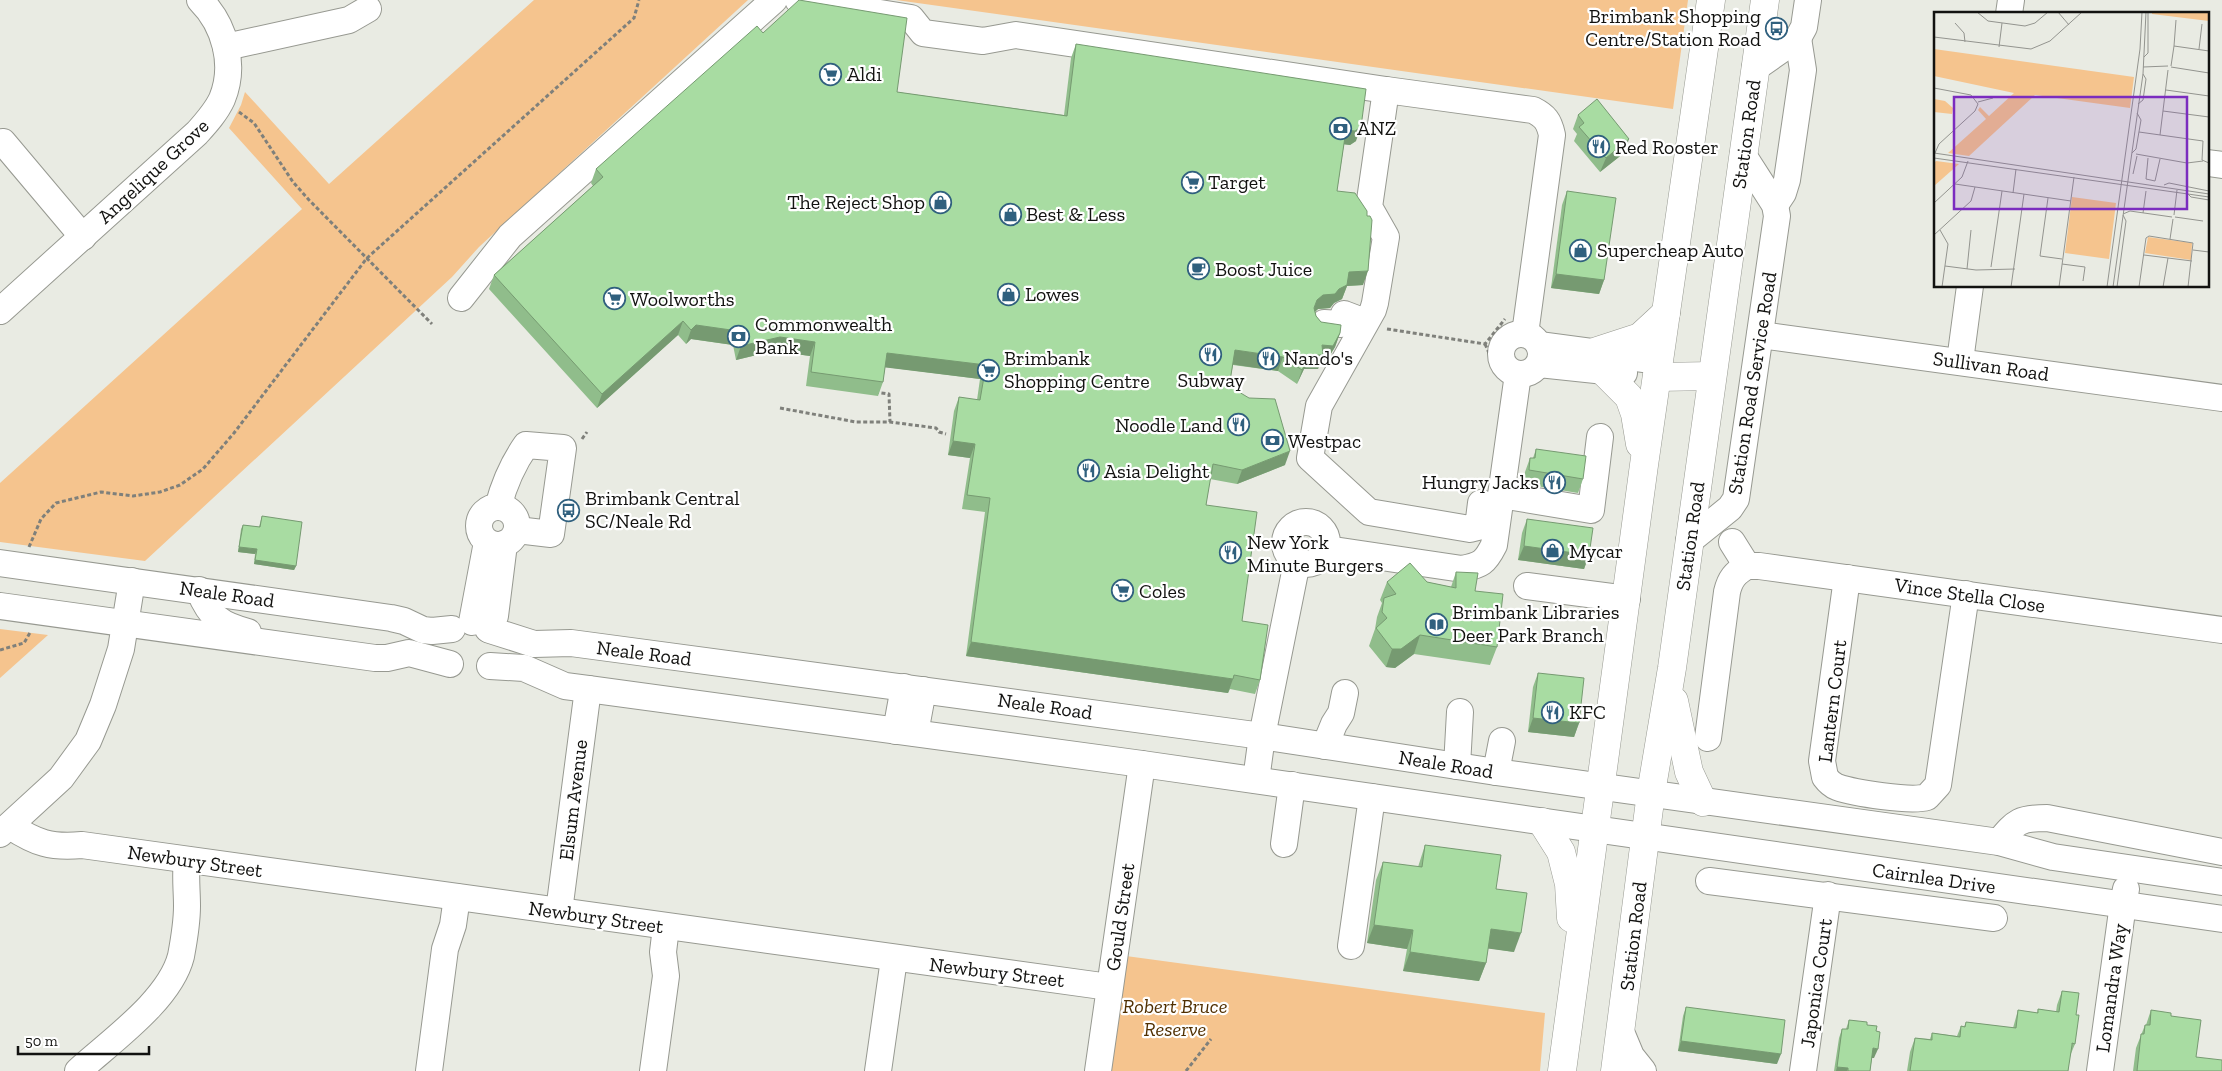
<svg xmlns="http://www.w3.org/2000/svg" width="2222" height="1071" font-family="'Zilla Slab',serif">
<rect width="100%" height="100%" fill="#e9ebe3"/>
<g fill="#f5c48e">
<path d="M534 0H748L479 247 452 277 145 561 0 542V483L302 209 229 128 241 105 245 92 329 184Z"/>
<path d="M896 0H1688L1673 109Z"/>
<path d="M0 629 48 635 0 678Z"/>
<path d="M1126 956 1545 1013 1540 1071H1110Z"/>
</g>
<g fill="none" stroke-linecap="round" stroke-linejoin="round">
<defs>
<g id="minor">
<path d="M798 0 911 18 923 33 983 41 1016 35 1386 90"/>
<path d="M2009 14 2011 0"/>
<path d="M226 47 349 20 368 9"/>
<path d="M1755 68 1798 38 1804 27 1808 0"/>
<path d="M3 142 83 237"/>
<path d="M2208 163 2222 165"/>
<path d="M1775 205 1783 193 1787 180 1803 70 1798 38"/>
<path d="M461 298 510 236 774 0"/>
<path d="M0 311 197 133C206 123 216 112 222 99 236 65 225 25 200 0"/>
<path d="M1324 323 1341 324 1344 314 1365 322"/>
<circle cx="1521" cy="354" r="20"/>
<path d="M1760 335 2222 398"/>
<path d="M1539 345 1659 361"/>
<path d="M1960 361 1970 286"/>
<path d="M1539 364 1624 373"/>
<path d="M1501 495 1591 510 1600 437"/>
<path d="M1481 503 1478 527 1470 529 1369 512 1310 458 1319 406 1373 310 1375 303 1386 237 1369 207 1386 90 1533 110C1545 116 1549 121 1552 135L1525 334"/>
<circle cx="498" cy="526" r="19"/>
<path d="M498 507C504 484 512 465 526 445L563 448 551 534 517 530"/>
<circle cx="1306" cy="543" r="21"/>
<path d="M1689 541 1730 508 1736 499 1777 216 1775 205 1743 155"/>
<path d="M1732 542 1747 566H1759L2222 630"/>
<path d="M1327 549 1462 569C1481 565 1485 563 1494 545L1518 374"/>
<path d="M0 563 391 618 404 621 423 630 432 631 452 629"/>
<path d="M1847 578 1822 761 1825 777C1828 781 1832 785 1837 787 1854 793 1911 802 1927 797L1938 785 1966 594"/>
<path d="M1527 586 1627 599"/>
<path d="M199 590C210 617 220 625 248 632"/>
<path d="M0 606 375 658H387L409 653 450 664"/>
<path d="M472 622 487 542"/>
<path d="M488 629 495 616 504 544"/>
<path d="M490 630 534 644 571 643 1262 736 1496 772 1999 842 2053 857 2222 882"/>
<path d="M490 666 524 668 565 686 588 689 1142 764 2222 919"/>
<path d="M896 731 904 687"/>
<path d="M915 733 923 690"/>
<path d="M1708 738 1727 592C1730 579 1735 573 1747 566"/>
<path d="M1325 746 1334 724 1341 713 1345 693"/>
<path d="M1457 766 1460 712"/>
<path d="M1496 772 1502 741"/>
<path d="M1256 780 1262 736 1297 562"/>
<path d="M10 826C36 843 51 848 82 845L1109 987"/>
<path d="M0 834 61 778 88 741 103 705 121 649 132 581"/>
<path d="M1999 842C2016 821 2020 818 2047 818L2222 852"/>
<path d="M1284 844 1292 785"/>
<path d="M1709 881 1994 918"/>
<path d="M559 911 588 689"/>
<path d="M1351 946 1372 797"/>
<path d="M1621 1032 1631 1056 1643 1071"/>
<path d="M78 1071C111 1041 170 1000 181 956 184 940 187 922 187 906 187 890 185 876 187 860"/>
<path d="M429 1071 445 949 453 925 457 897"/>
<path d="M653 1071 666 976 663 952 666 927"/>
<path d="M878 1071 894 959"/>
<path d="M1098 1071 1142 764"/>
<path d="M1803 1071 1828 895"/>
<path d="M2100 1071 2123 904 2126 889"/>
</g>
<g id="major">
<path d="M1597 351 1640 337 1666 313"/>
<path d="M1603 371 1629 397 1635 414 1640 444"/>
<path d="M1657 377 1712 376"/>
<path d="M1674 701 1689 772 1703 802"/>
<path d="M1542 822 1561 852 1569 884 1571 918"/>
<path d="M1562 1071 1644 465 1711 0"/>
<path d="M1615 1071 1651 793 1672 668 1765 0"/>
</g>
</defs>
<use href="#minor" stroke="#979991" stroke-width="28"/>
<use href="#major" stroke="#979991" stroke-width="29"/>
<g stroke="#7f807b" stroke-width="3" stroke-dasharray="4 2.5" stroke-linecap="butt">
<path d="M239 112 254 123 293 182 309 200 432 324"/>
<path d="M1387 329 1485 344 1505 319"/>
<path d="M1485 344 1497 371"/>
<path d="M875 392 889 394 890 422"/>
<path d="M780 408 856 422H890L936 428 939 432 946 434"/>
<path d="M582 439 587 432"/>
<path d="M29 547 41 519 56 503 101 492 133 496 160 492 180 485 203 469 234 433 367 258 634 18 639 0"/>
<path d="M0 650 24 643 31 631"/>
<path d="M1186 1071 1211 1039"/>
</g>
<use href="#minor" stroke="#fff" stroke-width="26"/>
<use href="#major" stroke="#fff" stroke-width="28"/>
</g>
<g fill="#90bd8b">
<path d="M763 33 897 92 1064 115 1071 58 1076 44 1356 141 1350 145 1344 144 1337 191 1363 285 1347 286 1342 299 1334 303 1330 308 1318 309 1315 312 1316 316 1321 322 1340 333 1335 347 1327 360H1321L1318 369H1304L1297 384 1278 371 1233 365 1230 381 1285 465 1237 484 1210 479 1206 505 1260 680 1255 694 1230 689 1228 693 966 656 985 512 962 509 970 458 948 455 954 411 959 397 977 400 980 379 885 367 883 382 878 396 806 386 810 356 774 351 736 360 733 345 691 339 686 344 678 335 597 408 489 289 494 275 593 186 591 183 596 169Z"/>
<path d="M1578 115 1624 153 1600 172 1574 141 1577 134 1573 129Z"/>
<path d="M1567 191 1604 280 1599 294 1551 288 1562 205Z"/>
<path d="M1536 449 1583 479 1578 493 1524 484 1525 472 1530 458H1533Z"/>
<path d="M262 516 296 566 294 570 254 564 255 554 238 552 241 529 243 525 259 527Z"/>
<path d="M1527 519 1589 555 1584 569 1518 560 1522 533Z"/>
<path d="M1456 572 1475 591 1497 647 1490 665 1414 654 1395 668 1386 667 1369 646 1375 629 1377 617 1382 603 1380 600 1387 582H1427L1451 587Z"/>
<path d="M1538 673 1579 723 1574 737 1528 732 1533 687Z"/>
<path d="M1425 845 1496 889 1514 952 1488 948 1486 963 1479 981 1403 971 1407 949 1367 943 1376 880 1383 862 1418 867Z"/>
<path d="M2062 991 2076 1015 2075 1044 2070 1056 2068 1071H1907L1910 1052 1915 1038 1930 1039 1932 1033 1957 1036 1961 1026 1964 1027 1966 1022 2013 1028 2018 1010 2037 1013 2038 1009 2056 1012 2057 1005Z"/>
<path d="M1686 1007 1777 1064 1678 1051 1683 1016Z"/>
<path d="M2151 1010 2171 1016 2196 1057 2222 1071H2133L2136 1048 2145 1025H2146Z"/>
<path d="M1849 1020 1867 1025 1874 1058H1872L1870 1071H1834L1839 1038 1842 1029H1846Z"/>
</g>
<g fill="#769a71">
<path d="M1361 127 1356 141 1350 145 1341 144 1346 130Z"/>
<path d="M1629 139 1624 153 1600 172 1606 158Z"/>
<path d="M1368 271 1363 285 1347 286 1342 299 1334 303 1330 308 1318 309 1312 314 1317 300 1349 272Z"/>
<path d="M1556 274 1604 280 1599 294 1551 288Z"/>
<path d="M683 321 678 335 597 408 602 394Z"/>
<path d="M696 325 738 331 733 345 691 339 686 344 691 330Z"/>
<path d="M1340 333 1335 347 1327 360H1321L1318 369H1304L1297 384 1302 370 1310 355Z"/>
<path d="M780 337 815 342 810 356 774 351 736 360 741 346Z"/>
<path d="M1235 350 1283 357 1278 371 1230 364Z"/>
<path d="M887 353 986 365 980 379 882 367Z"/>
<path d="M953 441 975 444 970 458 948 455Z"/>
<path d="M1290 451 1285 465 1237 484 1242 470Z"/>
<path d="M1524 546 1589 555 1584 569 1518 560Z"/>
<path d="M239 547 257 549 255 554 238 552Z"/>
<path d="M255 560 296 566 294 570 254 564Z"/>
<path d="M1420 635 1414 654 1395 668 1386 667 1392 649Z"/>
<path d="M971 642 1233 679 1228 693 966 656Z"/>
<path d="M1533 718 1579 723 1574 737 1528 732Z"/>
<path d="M1374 925 1413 930 1407 949 1367 943Z"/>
<path d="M1491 929 1521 933 1514 952 1484 948Z"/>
<path d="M1410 952 1486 963 1479 981 1403 971Z"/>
<path d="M1681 1041 1781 1054 1777 1064 1678 1051Z"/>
<path d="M1873 1048 1878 1049 1874 1058H1870Z"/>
<path d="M1837 1067 1848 1068 1847 1071H1836Z"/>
</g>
<g fill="#a8dca2" stroke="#769a71">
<path d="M799 0 907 18 897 92 1067 116 1076 44 1366 89 1361 127 1355 131 1346 130 1337 191 1355 193 1367 211V216H1370L1372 220 1368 271 1349 272 1347 285 1339 289 1335 294 1323 295 1317 300 1314 308 1316 316 1321 322 1341 325 1340 333 1333 346 1322 345 1323 355H1310L1302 370 1283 357 1235 350 1230 381 1239 392 1249 398 1275 399 1290 451 1242 470 1213 464 1206 505 1257 512 1242 621 1268 625 1260 680 1234 675 1233 679 971 642 990 498 967 495 975 444 953 441 959 397 980 400 986 365 887 353 883 382 811 372 815 342 780 337 741 346 738 331 696 325 691 330 683 321 602 394 494 275 603 177 596 169 757 26 763 33Z"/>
<path d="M1597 99 1629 139 1606 158 1579 127 1584 123 1578 115Z"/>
<path d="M1567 191 1616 198 1604 280 1556 274Z"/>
<path d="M1536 449 1586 456 1583 479 1529 470 1530 458H1535Z"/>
<path d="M262 516 302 522 296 566 255 560 257 549 239 547 243 525 260 527Z"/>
<path d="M1527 519 1593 528 1589 555 1524 546Z"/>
<path d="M1410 563 1427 582 1456 588V572L1478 573 1475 591 1503 594 1497 647 1420 635 1401 649H1392L1376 628 1387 618 1382 612 1384 598 1396 594 1387 582Z"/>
<path d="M1538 673 1584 678 1579 723 1533 718Z"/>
<path d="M1425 845 1501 855 1496 889 1527 893 1521 933 1491 929 1486 963 1410 952 1413 930 1374 925 1383 862 1422 867Z"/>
<path d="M2062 991 2079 993 2076 1015H2079L2075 1044 2072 1043V1045L2068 1071H1910L1915 1038 1932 1040V1033L1960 1037 1961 1026 1965 1027 1966 1022 2016 1028 2018 1010 2038 1013V1009L2059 1012Z"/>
<path d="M1686 1007 1785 1020 1781 1054 1681 1041Z"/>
<path d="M2151 1010 2171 1013V1016L2201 1020 2196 1057 2222 1060V1071H2137L2141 1034H2144L2145 1025H2150Z"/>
<path d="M1849 1020 1867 1022V1025L1877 1026 1876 1031 1880 1032 1878 1049 1873 1048 1870 1071H1848V1068L1837 1067 1842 1029H1848Z"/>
</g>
<defs>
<symbol id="bus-ring" viewBox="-11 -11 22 22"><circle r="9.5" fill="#fff" stroke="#30607e" stroke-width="1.5"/><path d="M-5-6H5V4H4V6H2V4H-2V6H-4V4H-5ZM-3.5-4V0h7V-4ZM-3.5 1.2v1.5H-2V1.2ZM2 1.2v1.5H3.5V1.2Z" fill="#30607e"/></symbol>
<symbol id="supermarket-ring" viewBox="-11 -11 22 22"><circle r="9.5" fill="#fff" stroke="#30607e" stroke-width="1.5"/><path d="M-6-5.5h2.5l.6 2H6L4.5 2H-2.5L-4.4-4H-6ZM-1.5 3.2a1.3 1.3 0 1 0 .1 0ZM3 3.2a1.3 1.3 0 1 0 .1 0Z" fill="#30607e"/></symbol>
<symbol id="bank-ring" viewBox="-11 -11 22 22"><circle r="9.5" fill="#fff" stroke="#30607e" stroke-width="1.5"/><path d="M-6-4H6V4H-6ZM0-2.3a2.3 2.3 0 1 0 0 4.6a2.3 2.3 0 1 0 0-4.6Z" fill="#30607e"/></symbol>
<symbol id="restaurant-ring" viewBox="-11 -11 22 22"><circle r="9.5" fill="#fff" stroke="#30607e" stroke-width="1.5"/><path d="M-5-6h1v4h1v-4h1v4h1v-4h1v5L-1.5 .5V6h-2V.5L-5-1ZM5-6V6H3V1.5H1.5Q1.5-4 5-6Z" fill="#30607e"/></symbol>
<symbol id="shop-ring" viewBox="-11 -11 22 22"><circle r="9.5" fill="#fff" stroke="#30607e" stroke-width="1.5"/><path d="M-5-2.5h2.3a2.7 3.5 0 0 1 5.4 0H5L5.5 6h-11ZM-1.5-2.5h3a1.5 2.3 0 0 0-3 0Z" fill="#30607e"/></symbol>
<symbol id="cafe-ring" viewBox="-11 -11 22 22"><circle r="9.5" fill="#fff" stroke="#30607e" stroke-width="1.5"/><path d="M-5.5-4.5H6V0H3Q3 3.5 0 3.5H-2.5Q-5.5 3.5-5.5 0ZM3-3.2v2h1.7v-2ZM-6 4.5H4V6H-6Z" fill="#30607e"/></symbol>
<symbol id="library-ring" viewBox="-11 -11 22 22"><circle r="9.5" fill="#fff" stroke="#30607e" stroke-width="1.5"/><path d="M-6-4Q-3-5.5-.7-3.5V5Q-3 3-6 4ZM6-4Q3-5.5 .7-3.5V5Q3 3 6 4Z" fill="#30607e"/></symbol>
</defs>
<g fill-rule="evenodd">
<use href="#bus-ring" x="1764" y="16" width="25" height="25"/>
<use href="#supermarket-ring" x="818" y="62" width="25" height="25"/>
<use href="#bank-ring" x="1328" y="116" width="25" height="25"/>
<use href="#restaurant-ring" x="1586" y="134" width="25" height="25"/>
<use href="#supermarket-ring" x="1180" y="170" width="25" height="25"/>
<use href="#shop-ring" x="928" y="190" width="25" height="25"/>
<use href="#shop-ring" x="998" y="202" width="25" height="25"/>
<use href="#shop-ring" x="1568" y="238" width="25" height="25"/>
<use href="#cafe-ring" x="1186" y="256" width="25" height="25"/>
<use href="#shop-ring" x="996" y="282" width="25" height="25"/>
<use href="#supermarket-ring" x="602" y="286" width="25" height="25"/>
<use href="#bank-ring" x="726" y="324" width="25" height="25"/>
<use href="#restaurant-ring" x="1198" y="342" width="25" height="25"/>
<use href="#restaurant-ring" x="1256" y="346" width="25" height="25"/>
<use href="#supermarket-ring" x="976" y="358" width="25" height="25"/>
<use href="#restaurant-ring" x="1226" y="412" width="25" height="25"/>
<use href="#bank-ring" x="1260" y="428" width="25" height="25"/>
<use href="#restaurant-ring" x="1076" y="458" width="25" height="25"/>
<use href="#restaurant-ring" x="1542" y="470" width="25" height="25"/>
<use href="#bus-ring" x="556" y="498" width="25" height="25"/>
<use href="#shop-ring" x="1540" y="538" width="25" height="25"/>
<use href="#restaurant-ring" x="1218" y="540" width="25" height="25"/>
<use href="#supermarket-ring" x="1110" y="578" width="25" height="25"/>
<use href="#library-ring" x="1424" y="612" width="25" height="25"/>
<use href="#restaurant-ring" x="1540" y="700" width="25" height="25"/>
</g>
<g text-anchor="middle" stroke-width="4.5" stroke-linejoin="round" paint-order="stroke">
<g font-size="20" fill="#121210" stroke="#fff" text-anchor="start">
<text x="1761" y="23" text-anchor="end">Brimbank Shopping<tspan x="1761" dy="23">Centre/Station Road</tspan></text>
<text x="847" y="81">Aldi</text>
<text x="1357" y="135">ANZ</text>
<text x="1615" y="154">Red Rooster</text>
<text x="1208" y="189">Target</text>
<text x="925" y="209" text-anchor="end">The Reject Shop</text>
<text x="1026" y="221">Best &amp; Less</text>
<text x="1597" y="257">Supercheap Auto</text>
<text x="1215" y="276">Boost Juice</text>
<text x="1025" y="301">Lowes</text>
<text x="630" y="306">Woolworths</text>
<text x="755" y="331">Commonwealth<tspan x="755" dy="23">Bank</tspan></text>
<text x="1004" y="365">Brimbank<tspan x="1004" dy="23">Shopping Centre</tspan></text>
<text x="1284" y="365">Nando's</text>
<text x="1211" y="387" text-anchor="middle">Subway</text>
<text x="1223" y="432" text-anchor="end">Noodle Land</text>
<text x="1288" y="448">Westpac</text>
<text x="1104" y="478">Asia Delight</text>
<text x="1539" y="489" text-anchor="end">Hungry Jacks</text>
<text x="585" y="505">Brimbank Central<tspan x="585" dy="23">SC/Neale Rd</tspan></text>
<text x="1247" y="549">New York<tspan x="1247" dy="23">Minute Burgers</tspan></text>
<text x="1569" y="558">Mycar</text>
<text x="1139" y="598">Coles</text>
<text x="1452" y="619">Brimbank Libraries<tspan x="1452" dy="23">Deer Park Branch</tspan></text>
<text x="1569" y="719">KFC</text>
</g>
<g font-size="20" fill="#121210" stroke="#fff">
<text transform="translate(1746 134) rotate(-82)" y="7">Station Road</text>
<text transform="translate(153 171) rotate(-43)" y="7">Angelique Grove</text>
<text transform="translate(1991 366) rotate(8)" y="7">Sullivan Road</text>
<text transform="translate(1752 383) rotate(-81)" y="7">Station Road Service Road</text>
<text transform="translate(1690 536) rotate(-82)" y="7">Station Road</text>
<text transform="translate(227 594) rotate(8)" y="7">Neale Road</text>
<text transform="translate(1970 595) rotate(8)" y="7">Vince Stella Close</text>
<text transform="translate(644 653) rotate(7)" y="7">Neale Road</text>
<text transform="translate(1832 701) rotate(-83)" y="7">Lantern Court</text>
<text transform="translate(1045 706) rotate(8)" y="7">Neale Road</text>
<text transform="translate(1446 764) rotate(9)" y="7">Neale Road</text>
<text transform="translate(573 800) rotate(-83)" y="7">Elsum Avenue</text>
<text transform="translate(195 861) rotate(8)" y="7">Newbury Street</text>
<text transform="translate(1934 878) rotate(8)" y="7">Cairnlea Drive</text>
<text transform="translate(596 917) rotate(8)" y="7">Newbury Street</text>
<text transform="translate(1120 917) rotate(-82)" y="7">Gould Street</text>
<text transform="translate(1633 936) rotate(-83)" y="7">Station Road</text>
<text transform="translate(997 972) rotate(7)" y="7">Newbury Street</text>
<text transform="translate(1816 983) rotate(-82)" y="7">Japonica Court</text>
<text transform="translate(2111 988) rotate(-82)" y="7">Lomandra Way</text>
</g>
<g font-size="20" font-style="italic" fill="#502f00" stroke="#fff">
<text x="1175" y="1013">Robert Bruce<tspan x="1175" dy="23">Reserve</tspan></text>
</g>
</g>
<g transform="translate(1934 12)">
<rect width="275" height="275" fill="#e9ebe3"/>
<path d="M218 0H275V9L218 2ZM0 37 200 65 196 96 101 83 35 144 14 141 52 107 44 98 46 95 55 104 80 81 0 64ZM0 87 11 89 19 96 18 102 0 100ZM2 149 25 152 0 174V151ZM138 185 182 191 175 247 131 241ZM214 225 258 231 257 248 211 241Z" fill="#f5c48e"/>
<path fill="none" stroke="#93948f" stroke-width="1" d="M43 0 54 9 91 14 101 11 114 0M124 0 135 13M21 11 30 21 31 30M0 25 97 37 116 29 148 0M240 34 242 8M65 35 68 11M265 37 268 12M210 45 214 41V0M237 54 240 34 275 39M209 55 234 54M237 55 275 61M0 76 37 83 44 92 41 99 5 132 1 141M232 78 275 84M44 90 59 86M204 92 209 88 212 67 209 62M229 99 275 105M205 120 269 129 268 148 275 151M226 123 234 58M0 141 275 182M198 141 202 137 207 108 203 101M202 142 253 151 269 149M0 146 275 185M214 146 212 167 221 169 226 147M199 162 203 144M21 172 137 189M230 173 235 171 275 179M79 181 82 157M254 182 257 185 275 188M114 186 106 244 128 247M0 191 28 165 34 149M209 201 212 179M189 202 196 199 238 205M240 203 243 178M241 205 269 209M6 218 14 232 8 275M0 223 37 189 41 175M236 227 239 207M259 238 275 240M210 243 258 249M128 252 151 255 149 269M11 254 42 258 81 257M57 255 68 179M33 257 37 218M77 275 90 182M125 275 140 165M173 275 206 37 208 0M179 275 209 62 212 0M183 275 192 209 189 203M205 275 212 226 215 224 259 231 254 275M229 275 234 246"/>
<path fill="#7b2cbf" fill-opacity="0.15" stroke="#7b2cbf" stroke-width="2.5" d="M20 85H253V197H20Z"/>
<rect width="275" height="275" fill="none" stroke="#121210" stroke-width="2.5"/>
</g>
<path d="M18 1046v8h131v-8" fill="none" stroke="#121210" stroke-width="2.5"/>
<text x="25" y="1046" font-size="15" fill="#121210" stroke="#ffffff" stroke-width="4" paint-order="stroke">50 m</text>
</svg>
